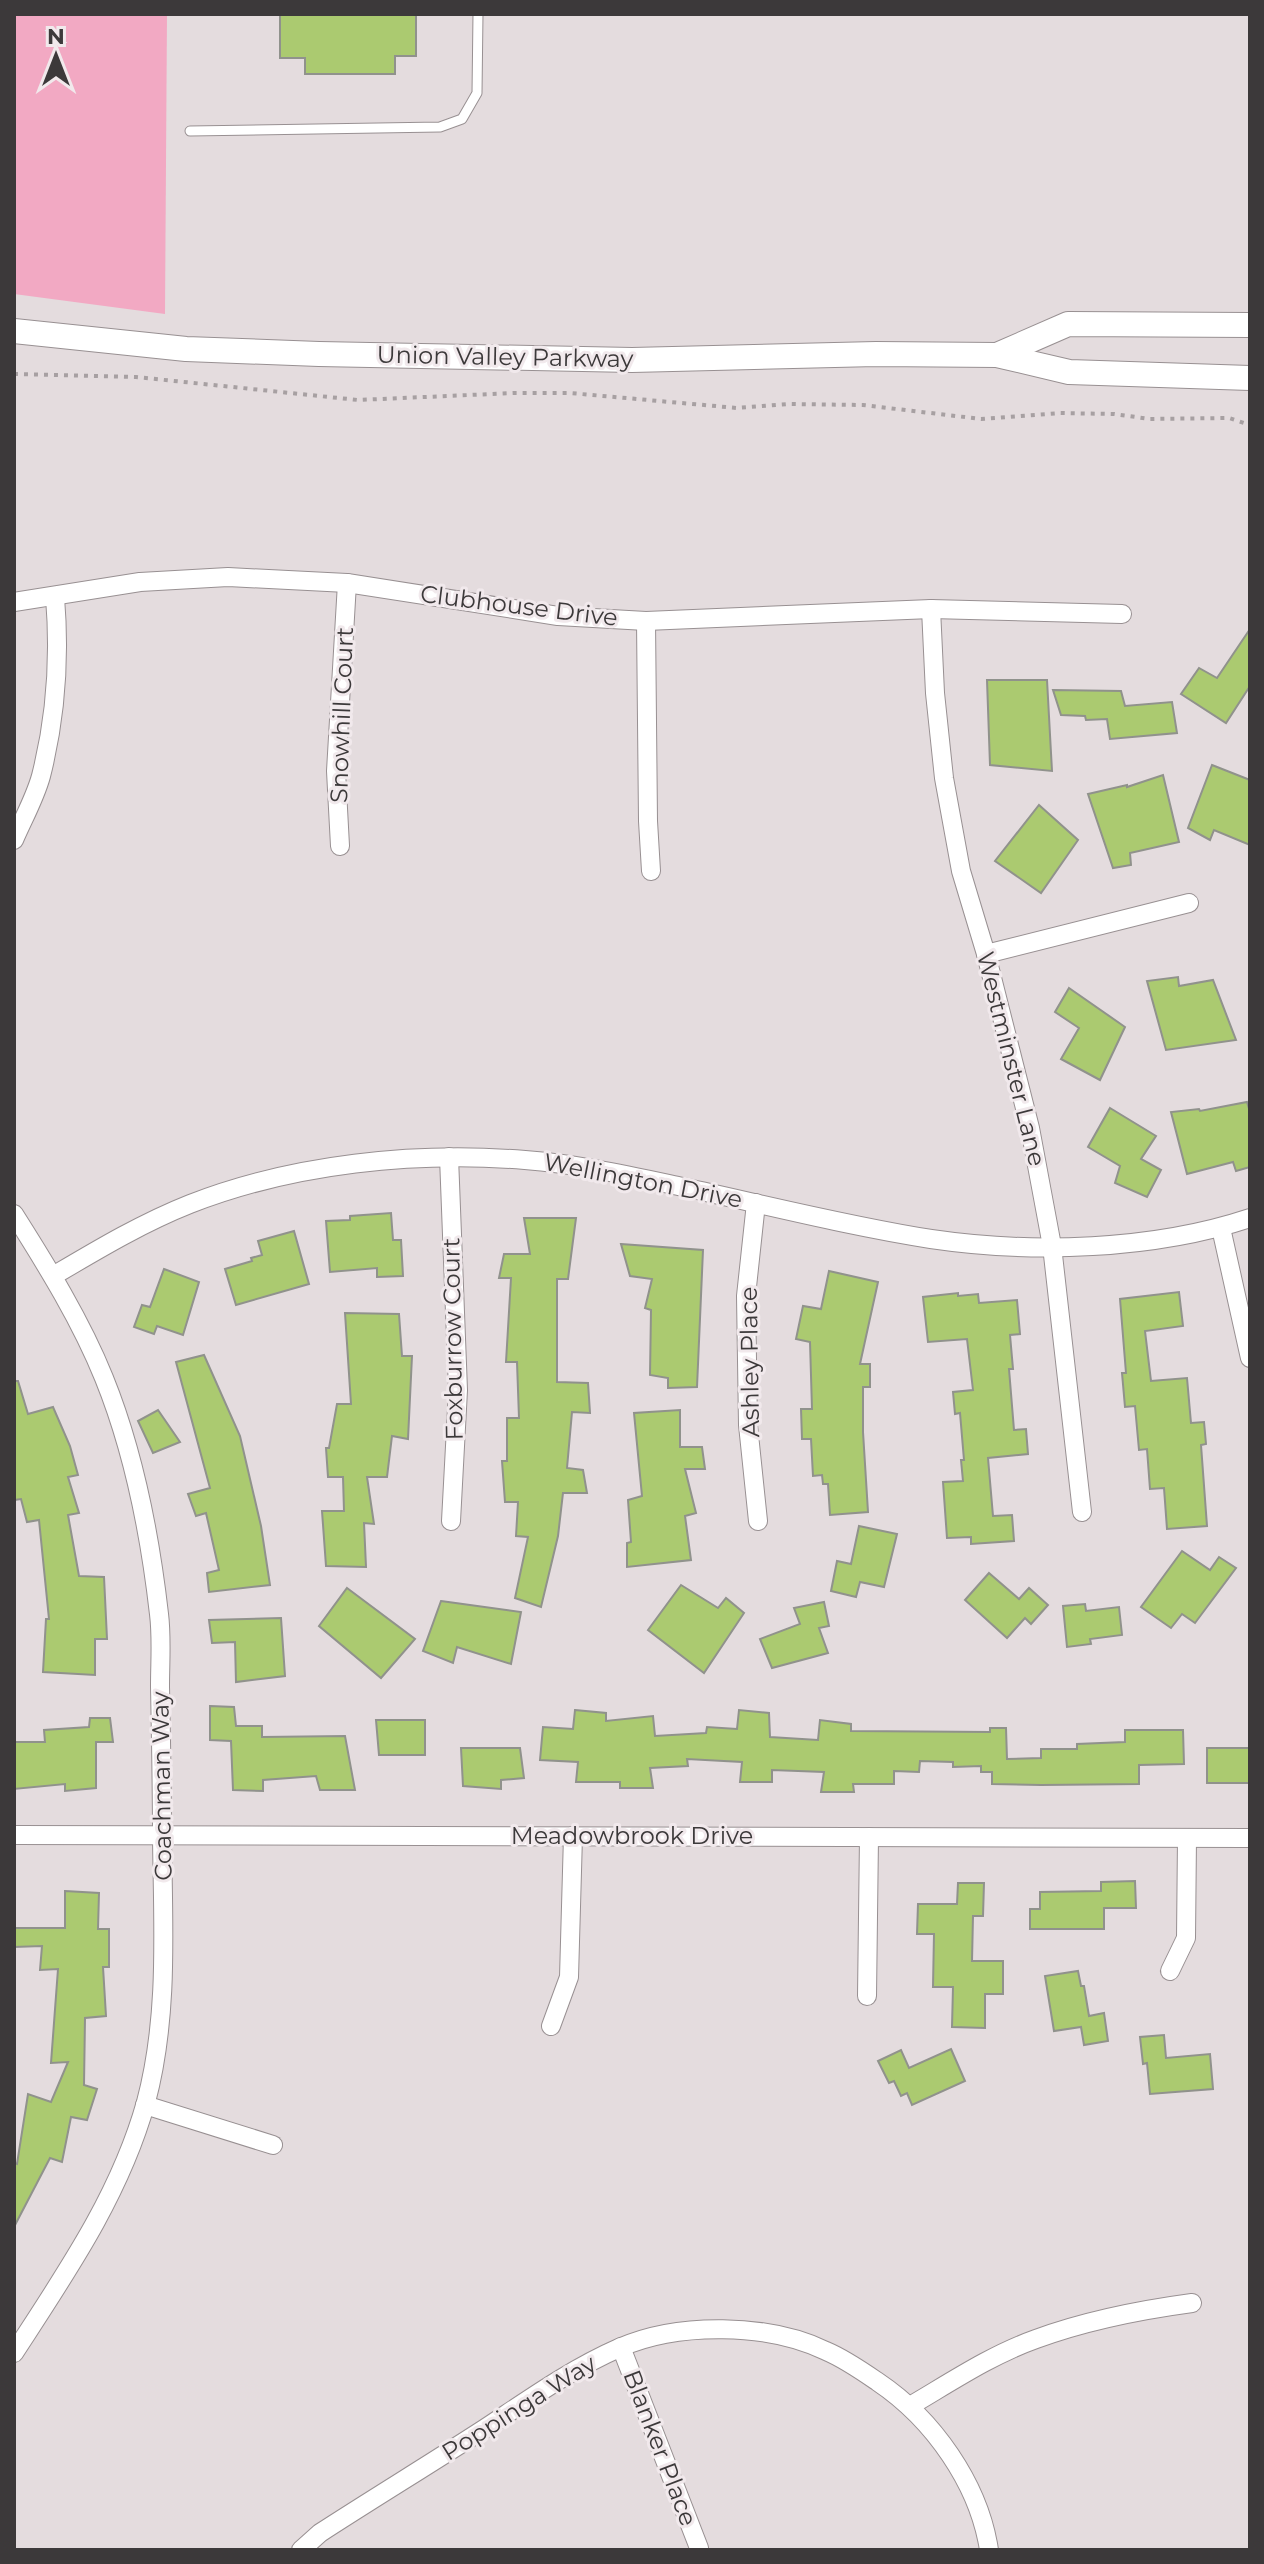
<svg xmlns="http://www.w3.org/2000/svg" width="1264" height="2564" font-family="Montserrat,sans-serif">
<rect width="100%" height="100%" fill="#e4dcde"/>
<path fill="#f2a9c3" d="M14 14H167L165 314 14 294Z"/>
<g fill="#abca70" stroke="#90928c" stroke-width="2">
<path d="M280 14H416V56H395V74H305V58H280Z"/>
<path d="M1250 629V686L1226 723 1181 694 1199 668 1217 678Z"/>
<path d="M987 680H1047L1052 771 990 765Z"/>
<path d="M1053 690 1121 691 1125 706 1172 702 1177 733 1110 739 1107 719 1086 720 1085 716 1061 715Z"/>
<path d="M1212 765 1250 780V845L1214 830 1210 840 1188 828Z"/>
<path d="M1163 775 1179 842 1130 853 1131 865 1113 868 1088 794 1127 785V787Z"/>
<path d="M1039 805 1078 840 1041 893 995 861Z"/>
<path d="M1178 977 1179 986 1213 980 1236 1040 1166 1050 1147 981Z"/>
<path d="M1069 988 1125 1027 1100 1080 1061 1059 1079 1028 1055 1012Z"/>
<path d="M1247 1102 1250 1112V1167L1236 1171 1233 1162 1187 1174 1171 1112 1199 1109 1200 1111Z"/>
<path d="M1110 1108 1156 1136 1141 1159 1161 1170 1147 1197 1115 1183 1120 1166 1088 1147Z"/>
<path d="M391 1213 393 1240H401L403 1276 377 1277V1268L330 1272 326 1221 350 1220V1216Z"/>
<path d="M524 1218H576L568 1279H557V1382L588 1383 590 1413 572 1412 567 1468 583 1470 587 1493H563L558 1536 541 1607 515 1598 528 1537 516 1536 518 1502H505L502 1461H507V1418H519L517 1362H506L511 1278H499L504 1254H530Z"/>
<path d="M294 1231 309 1284 236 1305 225 1269 252 1261 251 1258 262 1255 258 1241Z"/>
<path d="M621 1244 703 1250 697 1387 668 1388V1378L650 1375 651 1310 645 1308 652 1279 630 1276Z"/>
<path d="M164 1269 199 1282 183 1335 157 1326 154 1334 134 1327 142 1305 150 1307Z"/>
<path d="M829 1271 878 1282 860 1364H870V1387H863V1432L868 1512 830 1515 828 1484H823L822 1475 813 1476 811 1439H802L801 1409H812L810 1342 796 1339 803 1306 821 1309Z"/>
<path d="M1179 1292 1183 1326 1145 1331 1151 1381 1187 1378 1191 1423 1204 1422 1206 1444 1201 1445 1207 1526 1167 1529 1164 1488 1150 1489 1147 1449 1139 1450 1135 1406 1125 1407 1122 1373H1126L1120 1299Z"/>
<path d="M958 1293V1296L978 1294 979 1303 1017 1300 1020 1334 1010 1335 1013 1369H1009L1014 1430 1026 1429 1028 1454 988 1458 993 1516 1012 1515 1014 1541 971 1544V1537L947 1538 943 1482 963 1481 961 1460H964L960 1413 955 1414 953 1392 973 1390 967 1339 928 1342 923 1297Z"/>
<path d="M345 1313 399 1314 402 1356H412L408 1439 392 1436 387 1477H367L374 1524 364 1523 366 1567 326 1566 322 1511H344L343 1477H328L326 1448H329L337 1404H351Z"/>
<path d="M204 1355 240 1436 261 1526 270 1585 209 1592 207 1573 219 1570 206 1513 196 1516 188 1494 210 1488 176 1362Z"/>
<path d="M14 1381H18L28 1414 53 1407 70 1446 78 1475 68 1477 79 1513 68 1515 79 1576 104 1577 107 1639H95V1675L43 1672 46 1619H49L39 1520 27 1522 21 1499 14 1500Z"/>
<path d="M158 1410 180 1442 153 1453 138 1421Z"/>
<path d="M680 1410V1447H702L705 1469H685L696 1513 685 1516 691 1560 627 1567V1543L631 1542 628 1500 642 1496 634 1413Z"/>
<path d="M859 1526 897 1534 884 1587 860 1582 856 1597 831 1591 837 1561 851 1564Z"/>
<path d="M1182 1551 1210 1570 1219 1557 1236 1568 1195 1623 1182 1614 1171 1628 1141 1607Z"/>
<path d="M989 1573 1019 1599 1029 1588 1048 1605 1031 1624 1025 1618 1007 1638 965 1600Z"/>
<path d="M681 1585 718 1608 726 1598 744 1613 704 1673 648 1630Z"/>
<path d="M347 1588 415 1639 381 1678 319 1626Z"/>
<path d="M441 1601 521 1612 511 1664 457 1647 453 1663 423 1651Z"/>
<path d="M824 1602 829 1626 819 1628 828 1653 772 1668 760 1639 800 1624 794 1608Z"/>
<path d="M1085 1604 1086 1611 1119 1607 1122 1635 1090 1639 1091 1644 1067 1647 1063 1606Z"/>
<path d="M281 1618 285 1676 236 1682 235 1642 212 1643 209 1620Z"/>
<path d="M210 1706 234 1707 236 1726H262V1737L345 1736 355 1790H320L316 1776 263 1780V1791L233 1790 231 1741 210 1740Z"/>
<path d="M575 1710 606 1713V1721L653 1716 655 1736 706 1733 707 1727 737 1729 739 1710 769 1713 770 1737 818 1740 820 1720 851 1724V1731L990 1732V1728H1006L1007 1759 1041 1758V1749H1077V1744L1125 1742V1730H1183L1184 1764 1139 1765V1784L1041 1785 992 1784V1772H981V1766L953 1767V1762L920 1761 919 1772 894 1771V1784H853L854 1792H821L824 1772 772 1770V1782H740L742 1762 687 1759 688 1766 650 1768 653 1788H620V1782H576L578 1762 540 1760 543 1727 573 1729Z"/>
<path d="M90 1718H110L113 1742H96V1788L65 1791V1784L14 1789V1742H45L44 1730 89 1727Z"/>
<path d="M376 1720H425V1755H379Z"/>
<path d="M461 1748H520L524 1778 501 1780V1789L463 1786Z"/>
<rect x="1207" y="1748" width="43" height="35"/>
<path d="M1135 1881 1136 1908H1104V1929H1030V1909H1040V1892L1101 1891V1882Z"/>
<path d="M958 1883H984L983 1916H973L972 1961H1003V1994H985V2028L952 2027 953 1987H933L934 1934H917L918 1904H957Z"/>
<path d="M65 1891 99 1893 98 1929H109V1967H103L106 2016 85 2018 84 2085 97 2089 87 2120 71 2117 62 2162 50 2158 14 2227V2163L17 2164 28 2094 51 2102 68 2062 51 2063 58 1969 40 1970 42 1946 14 1947V1928H65Z"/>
<path d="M1078 1971 1081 1986H1084L1089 2016 1104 2013 1108 2041 1084 2045 1081 2027 1054 2031 1045 1976Z"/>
<path d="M1164 2035 1166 2058 1210 2054 1213 2089 1150 2094 1147 2063 1143 2064 1140 2037Z"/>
<path d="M951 2049 965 2081 912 2105 907 2093 901 2096 894 2081 889 2083 878 2061 901 2050 909 2068Z"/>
</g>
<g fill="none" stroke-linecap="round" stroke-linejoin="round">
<defs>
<path id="service" d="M190 131 440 127 462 119 477 93 478 14"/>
<g id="minor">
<path d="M14 602 140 582 228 577 347 583 558 616 646 621 931 609 1122 614"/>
<path d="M931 609 935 693 944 778 961 871 986 954 1030 1128 1052 1246 1082 1512"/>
<path d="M646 621 648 821 651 871"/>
<path d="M14 840C23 819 35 798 41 776 56 717 60 657 55 597"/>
<path d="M340 846 336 771 347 583"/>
<path d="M986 954 1189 903"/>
<path d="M449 1157 458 1390 451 1521"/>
<path d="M756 1203 746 1296 748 1425 758 1521"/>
<path d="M14 1214C47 1266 81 1321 104 1378 134 1452 150 1535 159 1614 162 1638 160 1662 160 1686 161 1737 162 1787 162 1838 163 1926 169 2016 146 2102 120 2195 66 2273 14 2353"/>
<path d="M1221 1228 1250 1358"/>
<path d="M53 1276C97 1250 142 1223 190 1204 292 1164 416 1151 525 1160 578 1164 631 1176 683 1187 766 1205 848 1226 931 1239 1032 1254 1154 1250 1250 1218"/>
<path d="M14 1835 1250 1838"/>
<path d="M1170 1971 1186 1938 1187 1838"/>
<path d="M867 1996 869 1837"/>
<path d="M551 2026 569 1977 573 1836"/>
<path d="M145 2105 273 2145"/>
<path d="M621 2347 699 2548"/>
<path d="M910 2406C951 2382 991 2355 1036 2339 1085 2321 1140 2310 1192 2303"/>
<path d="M301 2550 320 2533C374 2498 430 2464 484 2429 528 2400 571 2369 619 2348 678 2322 768 2323 826 2351 845 2359 862 2371 878 2382 933 2419 979 2484 989 2550"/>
</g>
<g id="tertiary">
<path d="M14 331 186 349 319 354 632 360 876 354 997 355 1069 372 1250 378"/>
<path d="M997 355 1068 324 1250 325"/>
</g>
</defs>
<use href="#service" stroke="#989092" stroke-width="11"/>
<use href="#minor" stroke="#989092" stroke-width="20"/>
<use href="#tertiary" stroke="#989092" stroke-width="26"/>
<path stroke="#a7a0a2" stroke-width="4" stroke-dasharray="4 6" stroke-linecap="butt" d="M14 374 136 377 358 400 514 393H570L737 408 788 404 863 405 981 419 1060 413 1114 414 1150 419 1229 418 1250 425"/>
<use href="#service" stroke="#fff" stroke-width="9"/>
<use href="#minor" stroke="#fff" stroke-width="18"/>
<use href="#tertiary" stroke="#fff" stroke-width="24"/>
</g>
<g text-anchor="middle" stroke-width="6" stroke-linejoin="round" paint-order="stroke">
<g font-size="24" fill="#3c393a" stroke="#f1e9ec">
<text transform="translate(505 357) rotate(1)" y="8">Union Valley Parkway</text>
<text transform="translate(519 606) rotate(7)" y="8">Clubhouse Drive</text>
<text transform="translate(342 715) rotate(-88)" y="8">Snowhill Court</text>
<text transform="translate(1011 1059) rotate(76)" y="8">Westminster Lane</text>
<text transform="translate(643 1181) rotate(11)" y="8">Wellington Drive</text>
<text transform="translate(453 1339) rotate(-91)" y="8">Foxburrow Court</text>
<text transform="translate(750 1362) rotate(-91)" y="8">Ashley Place</text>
<text transform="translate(162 1786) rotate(-91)" y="8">Coachman Way</text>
<text x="632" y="1844">Meadowbrook Drive</text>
<text transform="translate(519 2408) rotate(-32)" y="8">Poppinga Way</text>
<text transform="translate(660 2448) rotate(69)" y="8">Blanker Place</text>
</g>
</g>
<rect width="1264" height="2564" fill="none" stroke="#3c393a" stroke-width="32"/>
<g transform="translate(56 56)" stroke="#f1e9ec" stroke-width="6" paint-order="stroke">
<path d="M0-6L14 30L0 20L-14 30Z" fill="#3c393a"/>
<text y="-12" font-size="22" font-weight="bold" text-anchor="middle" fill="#3c393a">N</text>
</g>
</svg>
